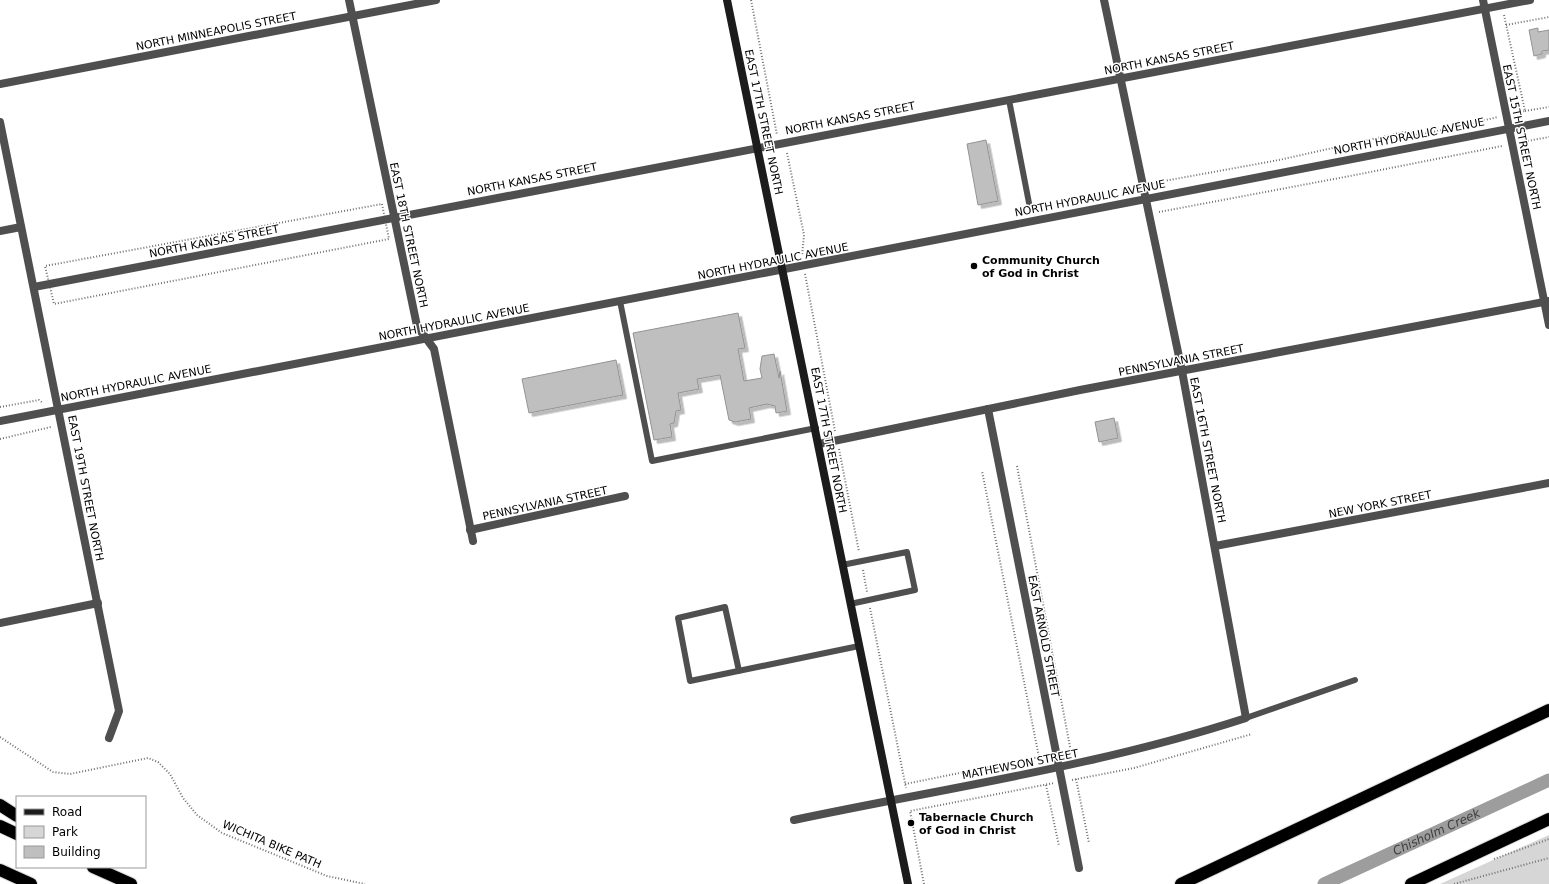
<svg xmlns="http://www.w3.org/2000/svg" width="1549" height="884" font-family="'DejaVu Sans',sans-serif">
<defs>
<filter id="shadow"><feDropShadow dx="3.5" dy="3.5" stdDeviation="0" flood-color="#0004"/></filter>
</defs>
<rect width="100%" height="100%" fill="#fff"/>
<path fill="#d6d6d6" d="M1549 835V884H1440Z"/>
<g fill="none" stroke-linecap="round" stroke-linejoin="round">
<path stroke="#9d9d9d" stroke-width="13" id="s1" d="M1324 884 1549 780"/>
</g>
<g fill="#bfbfbf" stroke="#939393" filter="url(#shadow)">
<path d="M1538 28V32L1549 30V50L1542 51V54L1534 56 1529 30Z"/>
<path d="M986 140 998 201 978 205 967 144Z"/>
<path d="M738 313 745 348 738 349 744 381 762 378 760 369 762 356 774 354 779 378 780 371 787 411 776 413 775 406 767 404 749 408 751 419 735 422 729 420 720 375 697 379 699 389 678 393 681 410 676 411 674 423 670 424 672 437 654 440 633 333Z"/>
<path d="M616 360 623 395 529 413 522 379Z"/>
<path d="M1114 418 1118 438 1099 442 1095 422Z"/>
</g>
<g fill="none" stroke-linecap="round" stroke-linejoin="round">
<defs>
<g id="highway">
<path d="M0 805 17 816"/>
<path d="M0 826 17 834"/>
<path d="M93 867 131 884"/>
<path d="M0 870 31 884"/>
<path d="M1181 884 1549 710"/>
<path d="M1411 884 1549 819"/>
</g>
</defs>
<use href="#highway" stroke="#dbdbdb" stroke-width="14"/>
<g stroke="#717171" stroke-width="2" stroke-dasharray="1 2" stroke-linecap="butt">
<path d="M751 0 777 135"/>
<path d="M1504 15 1525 111 1516 113"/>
<path d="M1506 25 1549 17"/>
<path d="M1525 111 1549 107"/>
<path d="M1522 142 1549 137"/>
<path d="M787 153 804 235 802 256"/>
<path d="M1153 184V183L1279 160 1404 132 1420 135 1498 117"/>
<path d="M382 204 389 239 54 304 45 266Z"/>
<path d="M1159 212 1350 176 1502 146"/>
<path d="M805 274 835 431"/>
<path d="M0 407 39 400 43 403"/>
<path d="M0 439 51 427 50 426"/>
<path d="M839 449 859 552"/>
<path d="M1017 466 1071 752 1065 753"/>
<path d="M863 570 867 592"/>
<path d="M870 608 906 788"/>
<path d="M0 737 53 772 70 774 148 758 158 762 170 774 183 798 197 815 222 833 327 876 365 884"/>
<path d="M1039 757 1047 756"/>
<path d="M1076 779 1089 843"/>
<path d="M1072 780 1134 768 1252 734"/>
<path d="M905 784 1039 757 982 471"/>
<path d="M1046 785 1059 846"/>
<path d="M1494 859 1549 839"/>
<path d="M924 884 910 811 1054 783"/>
<path d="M1454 884 1549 858"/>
</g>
<g stroke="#4f4f4f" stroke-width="6">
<path d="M1009 100 1029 203"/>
<path d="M620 301 652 461 816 428"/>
<path d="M842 565 907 552 915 590 850 604"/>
<path d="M739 671 725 607 678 618 690 681 859 646"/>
<path d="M1246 718 1355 680"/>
</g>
<g stroke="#4f4f4f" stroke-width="8">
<path d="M349 0 417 326 434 349 473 541"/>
<path d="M1483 0 1549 325"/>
<path d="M0 84 436 0"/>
<path d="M0 122 119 711 109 738"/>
<path d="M0 231 21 227"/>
<path d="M34 287 1530 0"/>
<path d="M988 409 1079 868"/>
<path d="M0 421 1549 121"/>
<path d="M819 444 1080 390 1549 301"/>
<path d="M470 530 625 496"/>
<path d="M1215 546 1549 483"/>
<path d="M0 623 98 603"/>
<path d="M794 820C945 788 1099 766 1246 718L1182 371 1104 0"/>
</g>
<path stroke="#1c1c1c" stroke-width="8" d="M727 0 908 884"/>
<use href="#highway" stroke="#000" stroke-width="12"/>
</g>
<g fill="#000" stroke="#fff" stroke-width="1.5">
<circle cx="974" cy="266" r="4"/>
<circle cx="911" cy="823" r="4"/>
</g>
<g text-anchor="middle" stroke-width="3" stroke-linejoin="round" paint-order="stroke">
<g font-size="11" fill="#000" stroke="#fff">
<text transform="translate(216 31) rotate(-11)" y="4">NORTH MINNEAPOLIS STREET</text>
<text transform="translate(1169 58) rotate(-11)" y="4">NORTH KANSAS STREET</text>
<text transform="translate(850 118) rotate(-11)" y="4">NORTH KANSAS STREET</text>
<text transform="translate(764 122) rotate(78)" y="4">EAST 17TH STREET NORTH</text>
<text transform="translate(1409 136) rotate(-11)" y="4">NORTH HYDRAULIC AVENUE</text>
<text transform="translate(1522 137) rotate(78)" y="4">EAST 15TH STREET NORTH</text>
<text transform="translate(532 179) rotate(-11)" y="4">NORTH KANSAS STREET</text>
<text transform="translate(1090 198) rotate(-11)" y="4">NORTH HYDRAULIC AVENUE</text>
<text transform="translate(409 235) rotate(78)" y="4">EAST 18TH STREET NORTH</text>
<text transform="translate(214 241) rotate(-11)" y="4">NORTH KANSAS STREET</text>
<text transform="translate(773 261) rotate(-11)" y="4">NORTH HYDRAULIC AVENUE</text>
<text transform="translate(454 322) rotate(-11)" y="4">NORTH HYDRAULIC AVENUE</text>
<text transform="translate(1181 360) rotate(-11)" y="4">PENNSYLVANIA STREET</text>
<text transform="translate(136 383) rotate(-11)" y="4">NORTH HYDRAULIC AVENUE</text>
<text transform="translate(829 440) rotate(79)" y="4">EAST 17TH STREET NORTH</text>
<text transform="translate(1208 450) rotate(79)" y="4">EAST 16TH STREET NORTH</text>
<text transform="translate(86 488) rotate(79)" y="4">EAST 19TH STREET NORTH</text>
<text transform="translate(545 503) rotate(-12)" y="4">PENNSYLVANIA STREET</text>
<text transform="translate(1380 504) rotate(-11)" y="4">NEW YORK STREET</text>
<text transform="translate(1044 636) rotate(79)" y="4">EAST ARNOLD STREET</text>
<text transform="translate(1020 764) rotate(-11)" y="4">MATHEWSON STREET</text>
<text transform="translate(272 844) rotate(23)" y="4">WICHITA BIKE PATH</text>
</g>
<g font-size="11" font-weight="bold" fill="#000" stroke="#fff" text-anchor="start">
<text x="982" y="264">Community Church<tspan x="982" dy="13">of God in Christ</tspan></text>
<text x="919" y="821">Tabernacle Church<tspan x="919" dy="13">of God in Christ</tspan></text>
</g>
<g font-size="12" font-style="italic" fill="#3e3e3e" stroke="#fff">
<text dy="4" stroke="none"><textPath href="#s1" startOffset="124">Chisholm Creek</textPath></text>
</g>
</g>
<rect x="16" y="796" width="130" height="72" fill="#ffffff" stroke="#999999"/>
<rect x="24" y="809" width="20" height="6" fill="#1c1c1c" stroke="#999999"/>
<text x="52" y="816" font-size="12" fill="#000000">Road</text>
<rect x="24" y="826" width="20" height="12" fill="#d6d6d6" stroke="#999999"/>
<text x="52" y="836" font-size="12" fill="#000000">Park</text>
<rect x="24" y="846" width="20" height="12" fill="#bfbfbf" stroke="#999999"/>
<text x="52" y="856" font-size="12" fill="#000000">Building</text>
</svg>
